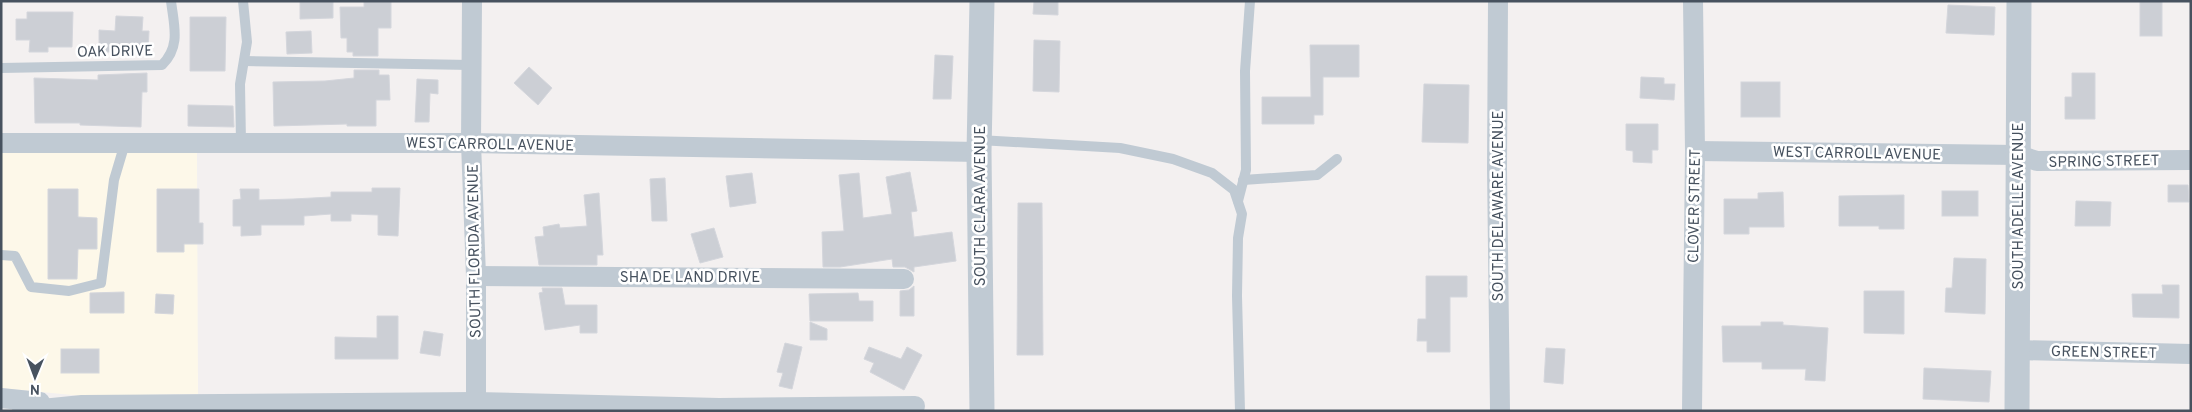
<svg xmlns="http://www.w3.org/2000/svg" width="2192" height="412" font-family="Overpass,sans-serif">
<rect width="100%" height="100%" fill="#f3f0f0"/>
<path fill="#fdf8e9" d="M1 153H197L198 394 82 396 1 388Z"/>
<g fill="#cccfd5" stroke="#d4d6dc">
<path d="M1034 1H1058V15L1033 14Z"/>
<rect x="2140" y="1" width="22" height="35"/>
<path d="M300 2H333V18L300 19Z"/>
<path d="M364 2H391V28H378V56H353V52H347V38H341L340 7H364Z"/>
<path d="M1948 5 1995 7 1994 35 1946 33Z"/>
<path d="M27 12H73L72 47H48V52H29L30 40H16V19H27Z"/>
<path d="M116 16 143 17 142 31H149L148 52H99V30L115 31Z"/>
<path d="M190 17H226L225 71H190Z"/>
<path d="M311 31 312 53 287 54 286 32Z"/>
<path d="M1034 40 1060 41 1059 92 1033 91Z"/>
<path d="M1310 45H1359V77H1323V115H1314V124H1262V97H1311Z"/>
<path d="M935 55 953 56 951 99H933Z"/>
<path d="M529 67 552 88 538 105 514 83Z"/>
<path d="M354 70H379V75H389L390 100H376V126H347V124L274 126 273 82 325 81 354 78Z"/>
<path d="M147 73V92H142L141 127 80 125V123H35L34 78 98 80V75Z"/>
<path d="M2072 73H2095V119H2065V97H2072Z"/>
<path d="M1641 77 1664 78V84H1675L1674 100 1640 98Z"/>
<path d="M417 79 438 80V94L430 93 429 122H415Z"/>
<rect x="1741" y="82" width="39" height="35"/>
<path d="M1424 84 1469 85 1468 143 1422 142Z"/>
<path d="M188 105 233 106 234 127 188 126Z"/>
<path d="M1626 124H1658V150H1652V163L1633 162V151L1626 150Z"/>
<path d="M910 172 917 211 911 212 914 237 952 232 956 261 914 267V272L905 267H893L892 259 840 267H823L822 232 844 231 839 175 859 173 863 218 892 214 886 177Z"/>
<path d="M752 173 756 203 730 207 726 176Z"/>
<path d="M665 178 667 221H652L650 179Z"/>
<path d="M2168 185H2188L2189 202H2168Z"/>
<path d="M372 188H400L398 236 378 235V215L351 214V221H331V214L304 216V225H261V235L241 236V226H233V200L241 199 240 189H259V200L293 199 331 197V192H372Z"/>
<path d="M48 189H78V217L97 218V249H78L77 279H48Z"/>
<path d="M157 189H199V223H203V244H184V252H157Z"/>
<rect x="1942" y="191" width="36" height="25"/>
<path d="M1783 192 1784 227H1749V234H1724V199H1758V193Z"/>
<path d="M599 193 603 255H597V265H539L535 237 544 236 543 227 559 224 560 228 587 226 584 195Z"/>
<path d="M1904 195V229H1879V226H1839V196Z"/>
<path d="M2076 201 2111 202 2110 226H2075Z"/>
<path d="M1018 203H1042L1043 355H1017Z"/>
<path d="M714 228 723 257 700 263 691 234Z"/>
<path d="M1954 258 1986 259 1985 314 1945 312 1946 288H1952Z"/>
<path d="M1426 276H1467V297H1450V352H1427V341H1417L1418 319H1426Z"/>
<path d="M2162 285H2179V318L2133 317 2132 294H2163Z"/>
<path d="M914 286V316H900V291L909 290Z"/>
<path d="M542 288H562L565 305H597V333H580V325L545 330 539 293 543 292Z"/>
<path d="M1864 291H1904V334L1864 333Z"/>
<path d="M124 292V313H90V293Z"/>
<path d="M858 293 859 301H873V321H810L809 294Z"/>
<path d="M156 294 174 295 173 314 155 313Z"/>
<path d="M377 316H398V359H335V337L377 338Z"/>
<path d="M810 322 827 329V340H810Z"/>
<path d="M1761 322H1783V325L1828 328 1825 381 1805 380 1806 369H1762V362H1723L1722 326H1761Z"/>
<path d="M424 331 443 334 440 356 420 353Z"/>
<path d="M785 343 802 347 792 389 779 386 783 373 777 372Z"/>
<path d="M869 347 901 359 907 347 922 355 904 390 870 372 874 363 864 359Z"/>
<path d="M1546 348 1565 349 1563 384 1544 382Z"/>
<rect x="61" y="349" width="38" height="24"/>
<path d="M1924 368 1991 371 1989 402 1923 399Z"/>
</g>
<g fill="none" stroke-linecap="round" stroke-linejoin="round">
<g stroke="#c0cad3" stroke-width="10">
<path d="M244 61 471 65"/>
<path d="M1 68 162 65C181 46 174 26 171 1"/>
<path d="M979 140 1120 148 1173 159 1212 173 1234 190 1242 214 1238 238 1237 296 1240 411"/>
<path d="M241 143 240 84 247 42 243 1"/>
<path d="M1243 180 1317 175 1337 159"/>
<path d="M1238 201 1246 170 1245 71 1250 1"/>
<path d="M1 255 15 256 31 287 69 291 101 283 114 180 125 143"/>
</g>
<g stroke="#c0cad3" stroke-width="20">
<path d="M472 1 471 143 476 276V411"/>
<path d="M1498 1 1497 168 1500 411"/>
<path d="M1 143H471L979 152"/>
<path d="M1695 151 2018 155 2037 161 2191 160"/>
<path d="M476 276 904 279"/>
<path d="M2017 350 2191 354"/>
<path d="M1 398 40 402"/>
<path d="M22 411 82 405 476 402 719 408 915 406"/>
<path d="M1692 411 1695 151 1693 1"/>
</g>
<g stroke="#c0cad3" stroke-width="25">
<path d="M982 1 979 152 982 411"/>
<path d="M2017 411 2019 1"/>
</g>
</g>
<g text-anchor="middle" stroke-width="5" stroke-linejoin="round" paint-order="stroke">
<g font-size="15" fill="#47525f" stroke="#fff">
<text transform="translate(115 51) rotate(-1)" y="5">OAK DRIVE</text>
<text transform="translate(490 144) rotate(1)" y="5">WEST CARROLL AVENUE</text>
<text transform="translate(1857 153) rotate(1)" y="5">WEST CARROLL AVENUE</text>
<text transform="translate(2104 161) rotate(-1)" y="5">SPRING STREET</text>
<text transform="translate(980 206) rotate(-90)" y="5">SOUTH CLARA AVENUE</text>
<text transform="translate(1498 206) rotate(-90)" y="5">SOUTH DELAWARE AVENUE</text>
<text transform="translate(1694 206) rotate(-89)" y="5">CLOVER STREET</text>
<text transform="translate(2018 206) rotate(-90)" y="5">SOUTH ADELLE AVENUE</text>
<text transform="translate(474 251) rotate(-91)" y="5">SOUTH FLORIDA AVENUE</text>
<text x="690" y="282">SHA DE LAND DRIVE</text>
<text transform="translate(2104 352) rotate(1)" y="5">GREEN STREET</text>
</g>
</g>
<rect width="2192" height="412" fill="none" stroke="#47525f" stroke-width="5"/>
<g transform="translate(35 377) rotate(181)" stroke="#ffffff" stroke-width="4" paint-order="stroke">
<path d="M0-4L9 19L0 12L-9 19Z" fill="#47525f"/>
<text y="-8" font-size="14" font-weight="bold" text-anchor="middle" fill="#47525f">N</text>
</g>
</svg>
